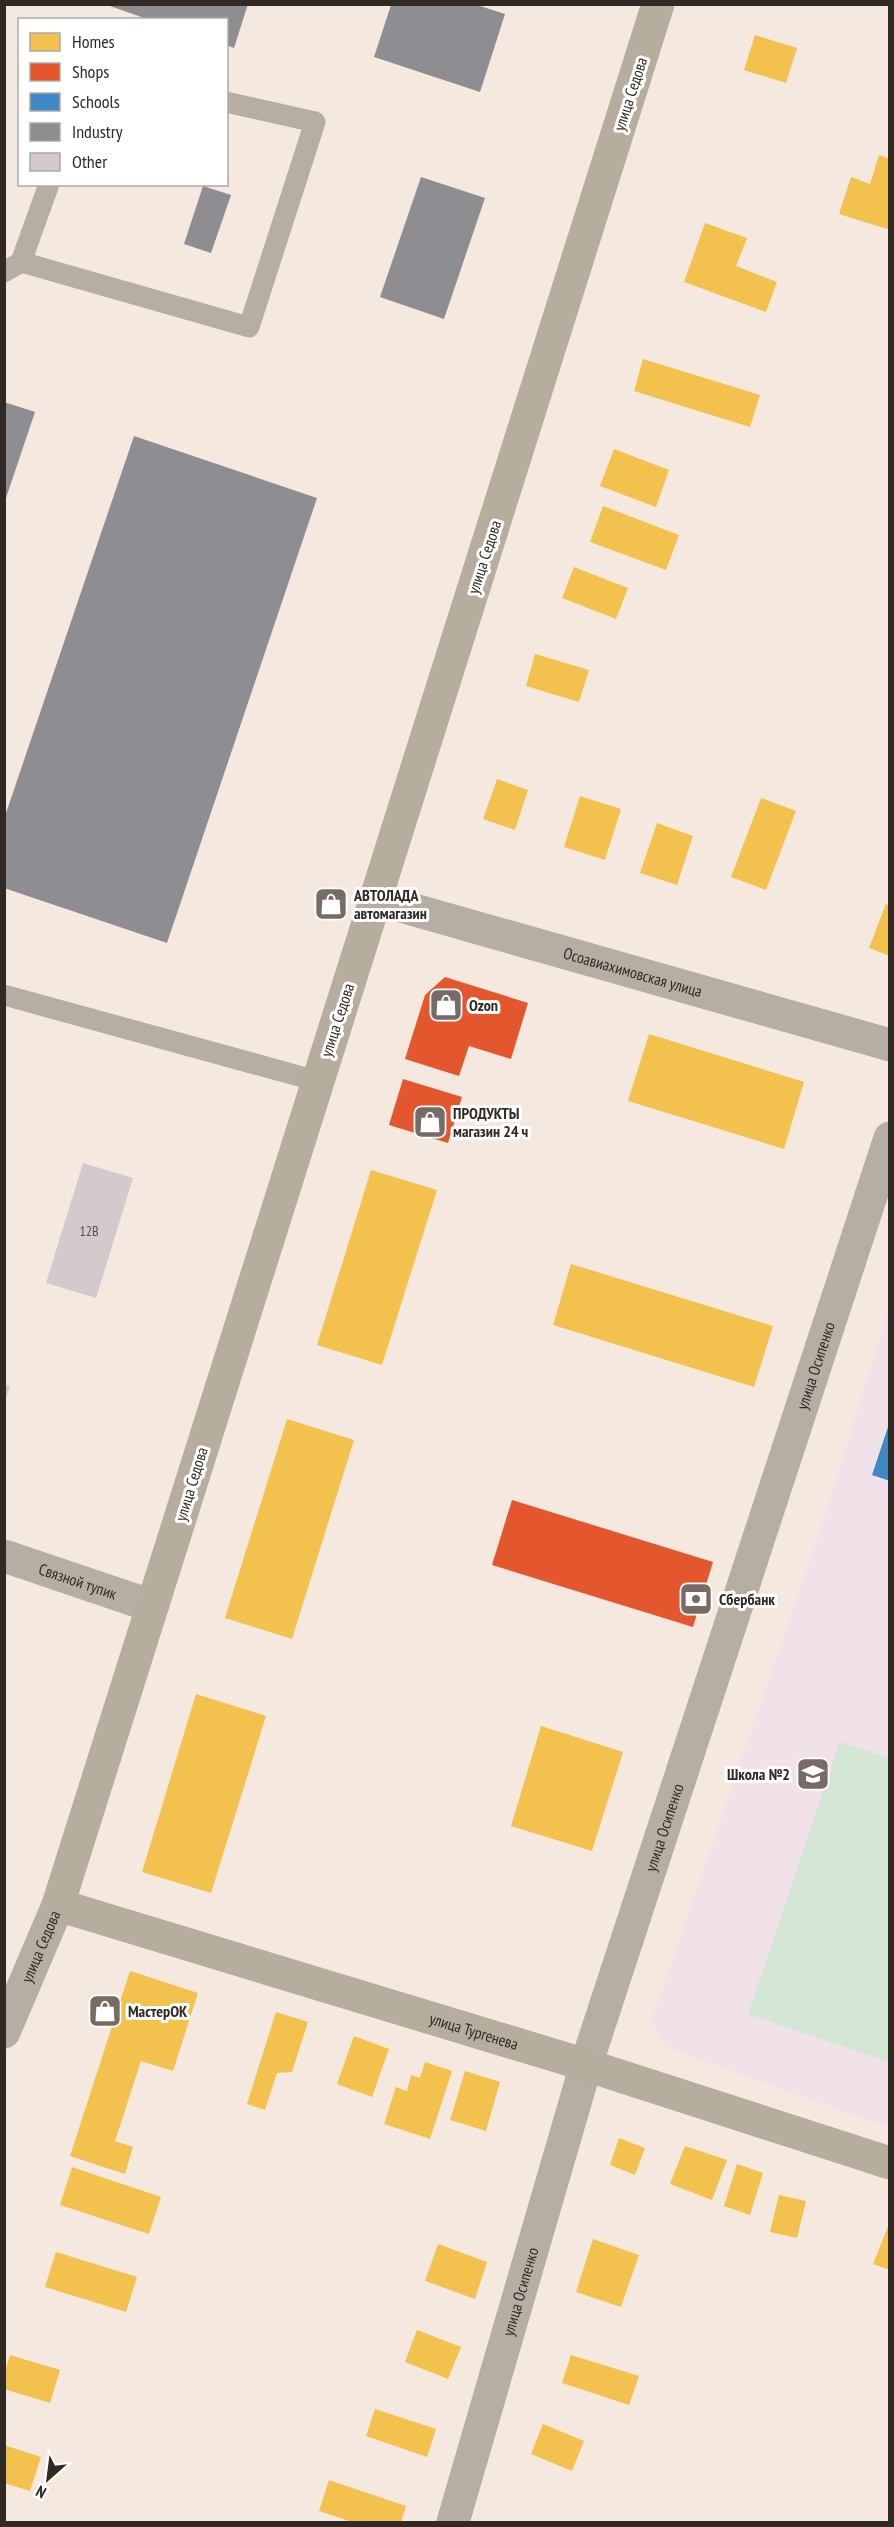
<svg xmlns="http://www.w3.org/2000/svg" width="894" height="2527" font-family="'PT Sans Narrow',sans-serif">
<rect width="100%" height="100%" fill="#f5e9df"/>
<path fill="#f0e2e8" d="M889 1308V2128L667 2048 651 2022 821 1527Z"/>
<path fill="#d3e5d4" d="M840 1742 889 1758V2062L748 2014Z"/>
<g fill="#f2c14e">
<path d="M755 35 797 48 786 83 744 70Z"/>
<path d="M879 155 890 159V230L839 214 851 177 870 184Z"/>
<path d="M705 223 747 238 736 266 777 282 766 312 684 282Z"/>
<path d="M643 359 760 395 750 427 634 391Z"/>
<path d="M614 449 669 470 656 507 600 486Z"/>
<path d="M603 506 679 535 666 570 590 542Z"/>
<path d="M574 567 628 588 616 619 562 598Z"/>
<path d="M535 654 589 670 579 702 526 686Z"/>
<path d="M497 779 528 790 515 830 483 819Z"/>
<path d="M580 796 621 809 605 860 564 847Z"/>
<path d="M761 798 796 811 766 890 731 877Z"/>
<path d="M657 823 693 836 677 885 640 873Z"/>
<path d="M886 904 890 906V956L869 948Z"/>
<path d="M649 1034 804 1082 784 1149 628 1101Z"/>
<path d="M371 1170 437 1190 382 1365 317 1345Z"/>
<path d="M571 1264 773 1326 754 1387 553 1325Z"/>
<path d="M287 1419 354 1440 292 1639 225 1618Z"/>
<path d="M196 1694 266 1716 211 1893 142 1872Z"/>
<path d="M541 1726 623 1752 592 1851 511 1826Z"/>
<path d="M130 1971 198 1993 173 2071 141 2061 115 2141 133 2147 125 2174 70 2156Z"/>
<path d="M276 2012 308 2022 292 2072 277 2073 265 2110 247 2104Z"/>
<path d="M354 2036 389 2049 372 2097 337 2084Z"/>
<path d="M425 2062 452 2071 430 2139 384 2124 396 2087 407 2091 411 2075 420 2078Z"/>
<path d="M465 2071 500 2082 486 2131 450 2120Z"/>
<path d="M619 2138 645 2148 635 2175 610 2165Z"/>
<path d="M685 2146 727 2160 712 2200 670 2184Z"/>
<path d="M737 2164 763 2173 750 2215 724 2206Z"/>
<path d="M72 2167 161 2197 149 2234 60 2205Z"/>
<path d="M779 2195 806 2201 797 2238 770 2232Z"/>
<path d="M889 2224H890V2270L873 2264Z"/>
<path d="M593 2239 639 2255 621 2307 576 2292Z"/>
<path d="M438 2244 487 2262 475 2299 425 2281Z"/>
<path d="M56 2252 137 2277 126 2312 45 2287Z"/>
<path d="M417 2330 461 2347 448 2379 405 2362Z"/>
<path d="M10 2355 60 2370 50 2403 4 2389V2374Z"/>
<path d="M571 2355 639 2376 629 2405 562 2383Z"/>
<path d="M375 2409 436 2429 427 2457 366 2436Z"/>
<path d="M543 2424 584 2441 572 2471 531 2454Z"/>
<path d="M4 2445 41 2457 30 2491 4 2483Z"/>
<path d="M329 2480 406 2506 401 2522H352L319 2511Z"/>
</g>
<g fill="#e4572e">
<path d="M445 977 528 1003 511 1059 469 1046 459 1076 405 1059 425 995Z"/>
<path d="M403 1079 462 1097 448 1143 389 1125Z"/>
<path d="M512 1500 713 1562 693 1627 492 1565Z"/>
</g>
<path fill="#3f88c5" d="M889 1424H890V1481L872 1475Z"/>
<g fill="#8d8d92">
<path d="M248 4 234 48 226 45V20H150L107 5Z"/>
<path d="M391 5H477L505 14 480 92 374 57Z"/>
<path d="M421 177 485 198 444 319 380 297Z"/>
<path d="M203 186 231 195 211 253 184 244Z"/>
<path d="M4 402 35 412 5 501H4Z"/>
<path d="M134 436 317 498 167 943 4 888V819Z"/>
</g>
<g fill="#d4cacc">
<path d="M83 1163 133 1178 96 1298 46 1283Z"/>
<path d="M4 1384 10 1386 5 1401H4Z"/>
</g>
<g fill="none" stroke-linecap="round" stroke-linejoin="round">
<g stroke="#b7aea3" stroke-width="21">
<path d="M21 262 249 327 315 122 226 102"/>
<path d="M4 272 21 262 49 184"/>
<path d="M4 995 317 1081"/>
</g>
<g stroke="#b7aea3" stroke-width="33">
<path id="s1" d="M376 899 890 1045"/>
<path id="s2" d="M4 1556 152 1606"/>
<path id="s3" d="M453 2522 586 2065 890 1138"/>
</g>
<path stroke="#b7aea3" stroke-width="33" id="s4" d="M4 2032 58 1905"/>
<path stroke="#b7ad9f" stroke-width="33" id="s5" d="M658 4 58 1905 586 2065 890 2163"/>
</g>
<defs>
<symbol id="shop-square" viewBox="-11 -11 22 22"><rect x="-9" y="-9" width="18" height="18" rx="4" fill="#766c65" stroke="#fff"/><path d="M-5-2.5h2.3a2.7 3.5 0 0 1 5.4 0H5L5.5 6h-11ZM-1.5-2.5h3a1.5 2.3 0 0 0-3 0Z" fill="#fff"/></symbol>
<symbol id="bank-square" viewBox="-11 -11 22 22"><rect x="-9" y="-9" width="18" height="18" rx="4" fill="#766c65" stroke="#fff"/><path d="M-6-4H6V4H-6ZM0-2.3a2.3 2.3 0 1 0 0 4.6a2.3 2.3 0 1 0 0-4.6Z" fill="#fff"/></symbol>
<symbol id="school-square" viewBox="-11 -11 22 22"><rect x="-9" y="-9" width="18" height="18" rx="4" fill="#766c65" stroke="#fff"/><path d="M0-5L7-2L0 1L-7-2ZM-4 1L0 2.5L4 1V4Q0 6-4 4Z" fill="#fff"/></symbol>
</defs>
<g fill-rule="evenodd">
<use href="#shop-square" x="312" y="885" width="38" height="38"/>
<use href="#shop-square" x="427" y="986" width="38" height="38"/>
<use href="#shop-square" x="411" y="1103" width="38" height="38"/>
<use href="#bank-square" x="677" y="1580" width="38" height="38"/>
<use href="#school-square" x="794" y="1755" width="38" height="38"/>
<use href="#shop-square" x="86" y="1992" width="38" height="38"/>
</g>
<g text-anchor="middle" stroke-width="6" stroke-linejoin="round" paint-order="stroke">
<g font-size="14" fill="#5a514d">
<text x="89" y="1236">12В</text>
</g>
<g font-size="16" fill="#312923" stroke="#fff">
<text transform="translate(630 94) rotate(-72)" y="6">улица Седова</text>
<text transform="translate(484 557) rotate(-72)" y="6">улица Седова</text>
<text dy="6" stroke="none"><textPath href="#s1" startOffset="267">Осоавиахимовская улица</textPath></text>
<text transform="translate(337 1020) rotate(-72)" y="6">улица Седова</text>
<text dy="6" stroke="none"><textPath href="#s3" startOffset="1212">улица Осипенко</textPath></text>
<text transform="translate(191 1484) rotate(-73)" y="6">улица Седова</text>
<text dy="6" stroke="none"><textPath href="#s2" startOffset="78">Связной тупик</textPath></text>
<text dy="6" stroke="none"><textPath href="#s3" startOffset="726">улица Осипенко</textPath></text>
<text dy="6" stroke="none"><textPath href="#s4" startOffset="93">улица Седова</textPath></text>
<text dy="6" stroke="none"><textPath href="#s5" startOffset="2428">улица Тургенева</textPath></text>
<text dy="6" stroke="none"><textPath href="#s3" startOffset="240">улица Осипенко</textPath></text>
</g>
<g font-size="16" font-weight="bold" fill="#312923" stroke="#fff" text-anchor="start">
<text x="354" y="901">АВТОЛАДА<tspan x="354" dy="18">автомагазин</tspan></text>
<text x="469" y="1011">Ozon</text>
<text x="453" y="1119">ПРОДУКТЫ<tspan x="453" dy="18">магазин 24 ч</tspan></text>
<text x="719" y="1605">Сбербанк</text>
<text x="790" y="1780" text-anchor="end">Школа №2</text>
<text x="128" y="2017">МастерОК</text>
</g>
</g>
<rect width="894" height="2527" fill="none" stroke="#312923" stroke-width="12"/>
<rect x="18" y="18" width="210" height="168" fill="#ffffff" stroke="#ada9a7" stroke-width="1.5"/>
<rect x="30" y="33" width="30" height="18" fill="#f2c14e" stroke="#ada9a7" stroke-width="1.5"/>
<text x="72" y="48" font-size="18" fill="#312923">Homes</text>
<rect x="30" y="63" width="30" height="18" fill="#e4572e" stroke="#ada9a7" stroke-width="1.5"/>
<text x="72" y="78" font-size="18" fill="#312923">Shops</text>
<rect x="30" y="93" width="30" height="18" fill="#3f88c5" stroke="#ada9a7" stroke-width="1.5"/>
<text x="72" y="108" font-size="18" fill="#312923">Schools</text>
<rect x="30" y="123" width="30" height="18" fill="#8d8d92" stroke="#ada9a7" stroke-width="1.5"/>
<text x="72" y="138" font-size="18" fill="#312923">Industry</text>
<rect x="30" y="153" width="30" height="18" fill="#d4cacc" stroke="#ada9a7" stroke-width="1.5"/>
<text x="72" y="168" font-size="18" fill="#312923">Other</text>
<g transform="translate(48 2479) rotate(208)" stroke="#ffffff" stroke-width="4.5" paint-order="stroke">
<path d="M0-4.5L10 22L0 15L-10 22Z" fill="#312923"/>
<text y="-9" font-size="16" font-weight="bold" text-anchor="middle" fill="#312923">N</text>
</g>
</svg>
